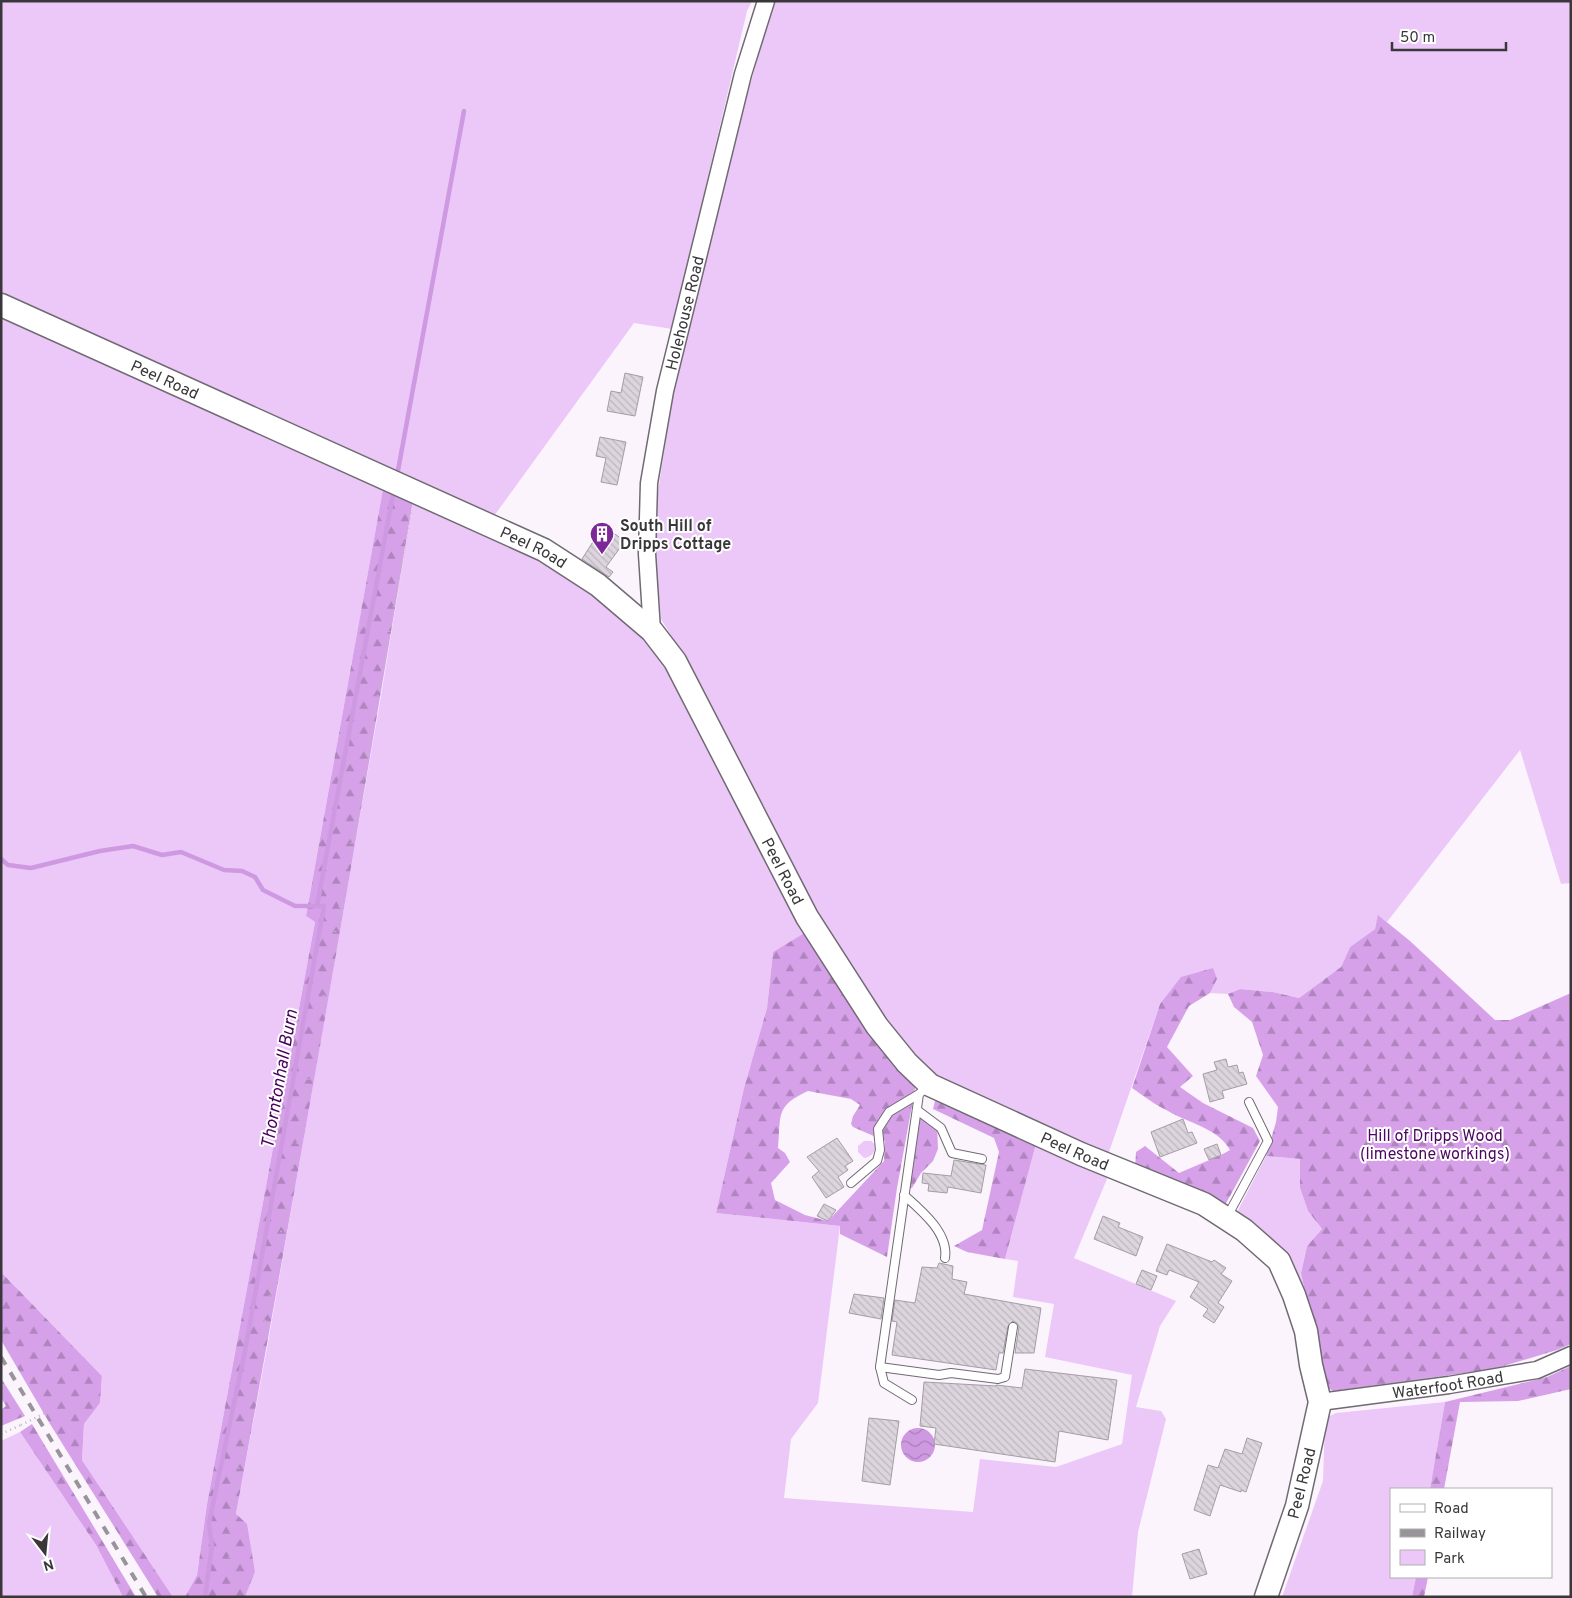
<svg xmlns="http://www.w3.org/2000/svg" width="1572" height="1598" font-family="Overpass,sans-serif">
<defs>
<pattern id="forest-firs" width="22" height="20" patternUnits="userSpaceOnUse" patternTransform="scale(1.25)"><rect width="22" height="20" fill="#d7a1ea"/><path d="M5 1l3.5 6h-7zM16 11l3.5 6h-7z" fill="#af84bf"/></pattern>
<pattern id="water-waves" width="16" height="10" patternUnits="userSpaceOnUse" patternTransform="scale(1.25)"><rect width="16" height="10" fill="#cf99e2"/><path d="M0 5q4-4 8 0t8 0" fill="none" stroke="#a97eb8"/></pattern>
<pattern id="building-back-hatch" width="6" height="6" patternUnits="userSpaceOnUse" patternTransform="scale(1.25)"><rect width="6" height="6" fill="#dcd5de"/><path d="M-1 5l2 2M0 0l6 6M5-1l2 2" fill="none" stroke="#beb7bf"/></pattern>
</defs>
<rect width="100%" height="100%" fill="#fbf4fd"/>
<g fill="#ecc8f9">
<path d="M1 1H752L747 11 672 329 634 323 494 516 1 295Z"/>
<path d="M775 1H1571V883L1561 884 1520 750 1387 922 1379 916 1375 929 1350 947 1341 967 1299 998 1273 992 1240 989 1228 994 1210 993 1217 979 1160 1004 1108 1155 950 1087 924 1065 882 1019 801 887 706 694 661 619 652 531 673 393 722 186 770 13Z"/>
<path d="M1 316 383 489 306 916 315 922 207 1504 197 1575 185 1597H173L82 1460 84 1424 100 1403 102 1376 1 1272Z"/>
<path d="M413 500 549 561 603 600 651 643 680 689 809 935 773 952 767 1008 744 1088 716 1213 840 1226 818 1403 791 1439 784 1498 973 1512 980 1459 1056 1467 1122 1444 1132 1375 1045 1357 1054 1304 1013 1297 1018 1261 1005 1259 1036 1144 1109 1174 1074 1258 1176 1301 1160 1326 1136 1407 1161 1411 1166 1419 1138 1532 1132 1597H245L255 1572 236 1514 267 1348 381 696Z"/>
<path d="M864 1141H871L876 1145C875 1153 871 1157 864 1158L858 1152V1146Z"/>
<path d="M1266 1156 1300 1159V1188L1308 1211 1322 1229 1307 1246 1301 1272 1307 1304 1234 1218Z"/>
<path d="M1445 1402 1430 1489H1391V1577H1416L1412 1597H1282L1323 1481 1325 1418 1336 1413Z"/>
<path d="M20 1432 96 1545 123 1597H1V1441Z"/>
</g>
<g fill="url(#forest-firs)" fill-rule="evenodd">
<path d="M383 489 413 500C357 839 298 1177 236 1514L247 1524 255 1572 245 1597H185L197 1575 207 1504 315 922 306 916Z"/>
<path d="M1378 915 1410 941 1495 1020H1510L1571 993V1344L1557 1350 1494 1369 1333 1391 1325 1386 1301 1273 1307 1246 1322 1229 1308 1211 1300 1188V1159L1266 1156 1276 1122 1278 1107 1256 1076 1263 1055 1252 1022 1234 1007 1228 994 1240 989 1273 992 1299 998 1341 967 1350 947 1375 929Z"/>
<path d="M803 934 809 935 916 1083 897 1188 887 1257 840 1234V1226L716 1213 744 1088 767 1008 773 952ZM808 1091 851 1099 860 1105 853 1116 851 1124 853 1127 885 1141 884 1161 828 1221 805 1215 775 1200 771 1183 790 1162 785 1153 778 1148C781 1115 775 1106 808 1091Z"/>
<path d="M1213 968 1217 979 1210 993 1189 1006 1167 1047 1193 1076 1180 1087 1203 1103 1253 1128 1260 1141 1224 1207 1135 1169 1136 1152 1145 1146 1179 1173 1221 1155 1230 1150C1218 1128 1188 1123 1168 1111 1155 1105 1144 1096 1132 1088L1160 1004 1181 977Z"/>
<path d="M935 1101H939L1036 1144 1005 1259 967 1252 954 1246 982 1230 999 1152 994 1138 933 1109Z"/>
<path d="M916 1115 937 1125 938 1149 933 1161 921 1173 912 1188H909Z"/>
<path d="M1 1272 102 1376 100 1403 84 1424 82 1460 173 1597H158L50 1424 1 1340Z"/>
<path d="M1571 1366V1389L1518 1401 1460 1402 1444 1489H1430L1445 1402 1547 1377Z"/>
<path d="M1 1378 25 1416 1 1426V1410L6 1406 1 1398Z"/>
<path d="M32 1424 136 1597H123L96 1545 20 1432Z"/>
<path d="M1416 1577H1428L1424 1597H1412Z"/>
</g>
<circle fill="url(#water-waves)" cx="918" cy="1445" r="17"/>
<g fill="none" stroke-linecap="round" stroke-linejoin="round">
<g stroke="#cf99e2" stroke-width="4.5">
<path d="M397 476 464 111"/>
<path d="M1 859 8 865 31 868 100 851 133 846 162 855 181 852 224 870 242 871 255 877 263 890 295 906H324L245 1351 209 1523 212 1546 205 1597"/>
<path d="M317 906 394 489"/>
</g>
</g>
<g fill="url(#building-back-hatch)" stroke="#a39da5">
<path d="M625 373 643 377 635 416 607 411 611 391 621 393Z"/>
<path d="M600 437 626 442 617 485 601 482 606 458 596 456Z"/>
<path d="M603 526 625 541 606 567 613 572 609 577 582 559Z"/>
<path d="M1226 1059 1228 1067 1237 1065 1239 1073 1243 1072 1247 1084 1222 1091 1224 1098 1210 1102 1203 1074 1217 1070 1214 1062Z"/>
<path d="M1183 1119 1188 1133 1192 1132 1197 1143 1160 1157 1151 1132Z"/>
<path d="M837 1138 853 1161 845 1166 848 1170 838 1177 844 1187 826 1198 812 1177 819 1171 807 1157Z"/>
<path d="M1217 1144 1221 1155 1209 1160 1204 1149Z"/>
<path d="M954 1160 986 1165 981 1193 948 1187 947 1193 928 1191 929 1184 922 1183 923 1173 951 1176Z"/>
<path d="M824 1204 836 1210 828 1221 817 1216Z"/>
<path d="M1103 1216 1120 1223 1118 1227 1143 1237 1136 1256 1094 1239Z"/>
<path d="M1167 1244 1212 1262 1214 1260 1226 1268 1221 1274 1232 1281 1218 1303 1224 1307 1214 1323 1203 1316 1208 1309 1190 1297 1199 1282 1169 1270 1167 1275 1156 1271Z"/>
<path d="M939 1263 953 1266 952 1279 967 1282 964 1294 1041 1308 1034 1353H1015L1019 1327 1017 1323 1013 1321 1008 1326 1003 1353H999L996 1370 892 1355 897 1322 892 1321 895 1300 915 1303 922 1267 937 1268Z"/>
<path d="M1142 1270 1157 1276 1151 1290 1136 1284Z"/>
<path d="M854 1294 884 1298 881 1319 849 1313Z"/>
<path d="M1025 1369 1117 1380 1108 1440 1059 1431 1055 1462 934 1444 936 1428 920 1426 924 1382 996 1386V1385L1022 1388Z"/>
<path d="M869 1418 899 1421 890 1485 862 1481Z"/>
<path d="M1247 1438 1262 1443 1246 1492 1241 1490V1492L1220 1485 1210 1516 1194 1510 1208 1465 1218 1468 1225 1449 1242 1454Z"/>
<path d="M1199 1549 1207 1574 1190 1579 1182 1554Z"/>
</g>
<g fill="none" stroke-linecap="round" stroke-linejoin="round">
<defs>
<g id="lane">
<path d="M917 1110 941 1128 952 1153 982 1159"/>
<path d="M851 1183 877 1161 880 1150 878 1129 889 1112 919 1094"/>
<path d="M904 1195C921 1210 949 1233 945 1258"/>
<path d="M1227 1217 1268 1141 1249 1102"/>
<path d="M880 1367 939 1375 951 1373 998 1379 1005 1377 1013 1327"/>
<path d="M912 1400 884 1383 880 1367 919 1094 928 1086"/>
</g>
<g id="street">
<path id="s1" d="M652 631 647 554 649 483 654 454 665 391 743 74 766 1"/>
<path id="s2" d="M1320 1402 1449 1385 1537 1370 1571 1355"/>
</g>
<g id="secondary">
<path id="s3" d="M1 305 544 550 598 585 652 631 675 661 807 917 877 1026 907 1063 930 1085 1081 1154 1204 1204 1244 1230 1279 1261 1294 1295 1306 1331 1311 1365 1320 1402 1297 1506 1266 1597"/>
</g>
</defs>
<use href="#lane" stroke="#706a72" stroke-width="10"/>
<use href="#street" stroke="#706a72" stroke-width="19"/>
<use href="#secondary" stroke="#706a72" stroke-width="25"/>
<g stroke="#bdb8bf" stroke-width="2.5" stroke-dasharray="1 4" stroke-linecap="butt">
<path d="M1 1434 21 1425"/>
<path d="M237 1597 229 1555 232 1505 411 510"/>
</g>
<use href="#lane" stroke="#fff" stroke-width="8"/>
<use href="#street" stroke="#fff" stroke-width="16"/>
<use href="#secondary" stroke="#fff" stroke-width="22"/>
<path stroke="#99949a" stroke-width="4" stroke-dasharray="9 9" stroke-linecap="butt" d="M1 1357 146 1597"/>
<path stroke="#bdb8bf" stroke-width="2.5" stroke-dasharray="1 4" stroke-linecap="butt" d="M21 1425 51 1410"/>
</g>
<defs>
<symbol id="building-pin" viewBox="-11 -11 22 30"><path d="M0 17L-7.5 6A9.5 9.5 0 1 1 7.5 6Z" fill="#7d2897" stroke="#fff"/><path d="M-4-6H4V6H1V3H-1V6H-4ZM-2.5-4.3h1.7v1.8h-1.7ZM.8-4.3h1.7v1.8H.8ZM-2.5-1h1.7V.8h-1.7ZM.8-1h1.7V.8H.8Z" fill="#fff"/></symbol>
</defs>
<g fill-rule="evenodd">
<use href="#building-pin" x="588" y="520" width="28" height="38"/>
</g>
<g text-anchor="middle" stroke-width="4" stroke-linejoin="round" paint-order="stroke">
<g font-size="16" fill="#39373a" stroke="#fff">
<text dy="6" stroke="none"><textPath href="#s1" startOffset="322">Holehouse Road</textPath></text>
<text dy="6" stroke="none"><textPath href="#s3" startOffset="180">Peel Road</textPath></text>
<text dy="6" stroke="none"><textPath href="#s3" startOffset="585">Peel Road</textPath></text>
<text dy="6" stroke="none"><textPath href="#s3" startOffset="1005">Peel Road</textPath></text>
<text dy="6" stroke="none"><textPath href="#s3" startOffset="1425">Peel Road</textPath></text>
<text dy="6" stroke="none"><textPath href="#s2" startOffset="129">Waterfoot Road</textPath></text>
<text transform="translate(1301 1483) rotate(-76)" y="6">Peel Road</text>
</g>
<g font-size="16" font-weight="bold" fill="#39373a" stroke="#fff" text-anchor="start">
<text x="620" y="531">South Hill of<tspan x="620" dy="18">Dripps Cottage</tspan></text>
</g>
<g font-size="16" fill="#4e0761" stroke="#fff">
<text x="1435" y="1141">Hill of Dripps Wood<tspan x="1435" dy="18">(limestone workings)</tspan></text>
</g>
<g font-size="18" font-style="italic" fill="#48005b" stroke="#fff">
<text transform="translate(279 1079) rotate(-80)" y="6">Thorntonhall Burn</text>
</g>
</g>
<rect width="1572" height="1598" fill="none" stroke="#39373a" stroke-width="5"/>
<rect x="1390" y="1488" width="162" height="90" fill="#ffffff" stroke="#b0afb0"/>
<rect x="1400" y="1504" width="25" height="8" fill="#ffffff" stroke="#b0afb0"/>
<text x="1434" y="1513" font-size="15" fill="#39373a">Road</text>
<rect x="1400" y="1529" width="25" height="8" fill="#99949a" stroke="#b0afb0"/>
<text x="1434" y="1538" font-size="15" fill="#39373a">Railway</text>
<rect x="1400" y="1550" width="25" height="15" fill="#ecc8f9" stroke="#b0afb0"/>
<text x="1434" y="1563" font-size="15" fill="#39373a">Park</text>
<g transform="translate(45 1553) rotate(164)" stroke="#ffffff" stroke-width="4" paint-order="stroke">
<path d="M0-4L9 19L0 12L-9 19Z" fill="#39373a"/>
<text y="-8" font-size="14" font-weight="bold" text-anchor="middle" fill="#39373a">N</text>
</g>
<path d="M1392 42v8h114v-8" fill="none" stroke="#39373a" stroke-width="2.5"/>
<text x="1400" y="42" font-size="15" fill="#39373a" stroke="#ffffff" stroke-width="4" paint-order="stroke">50 m</text>
</svg>
